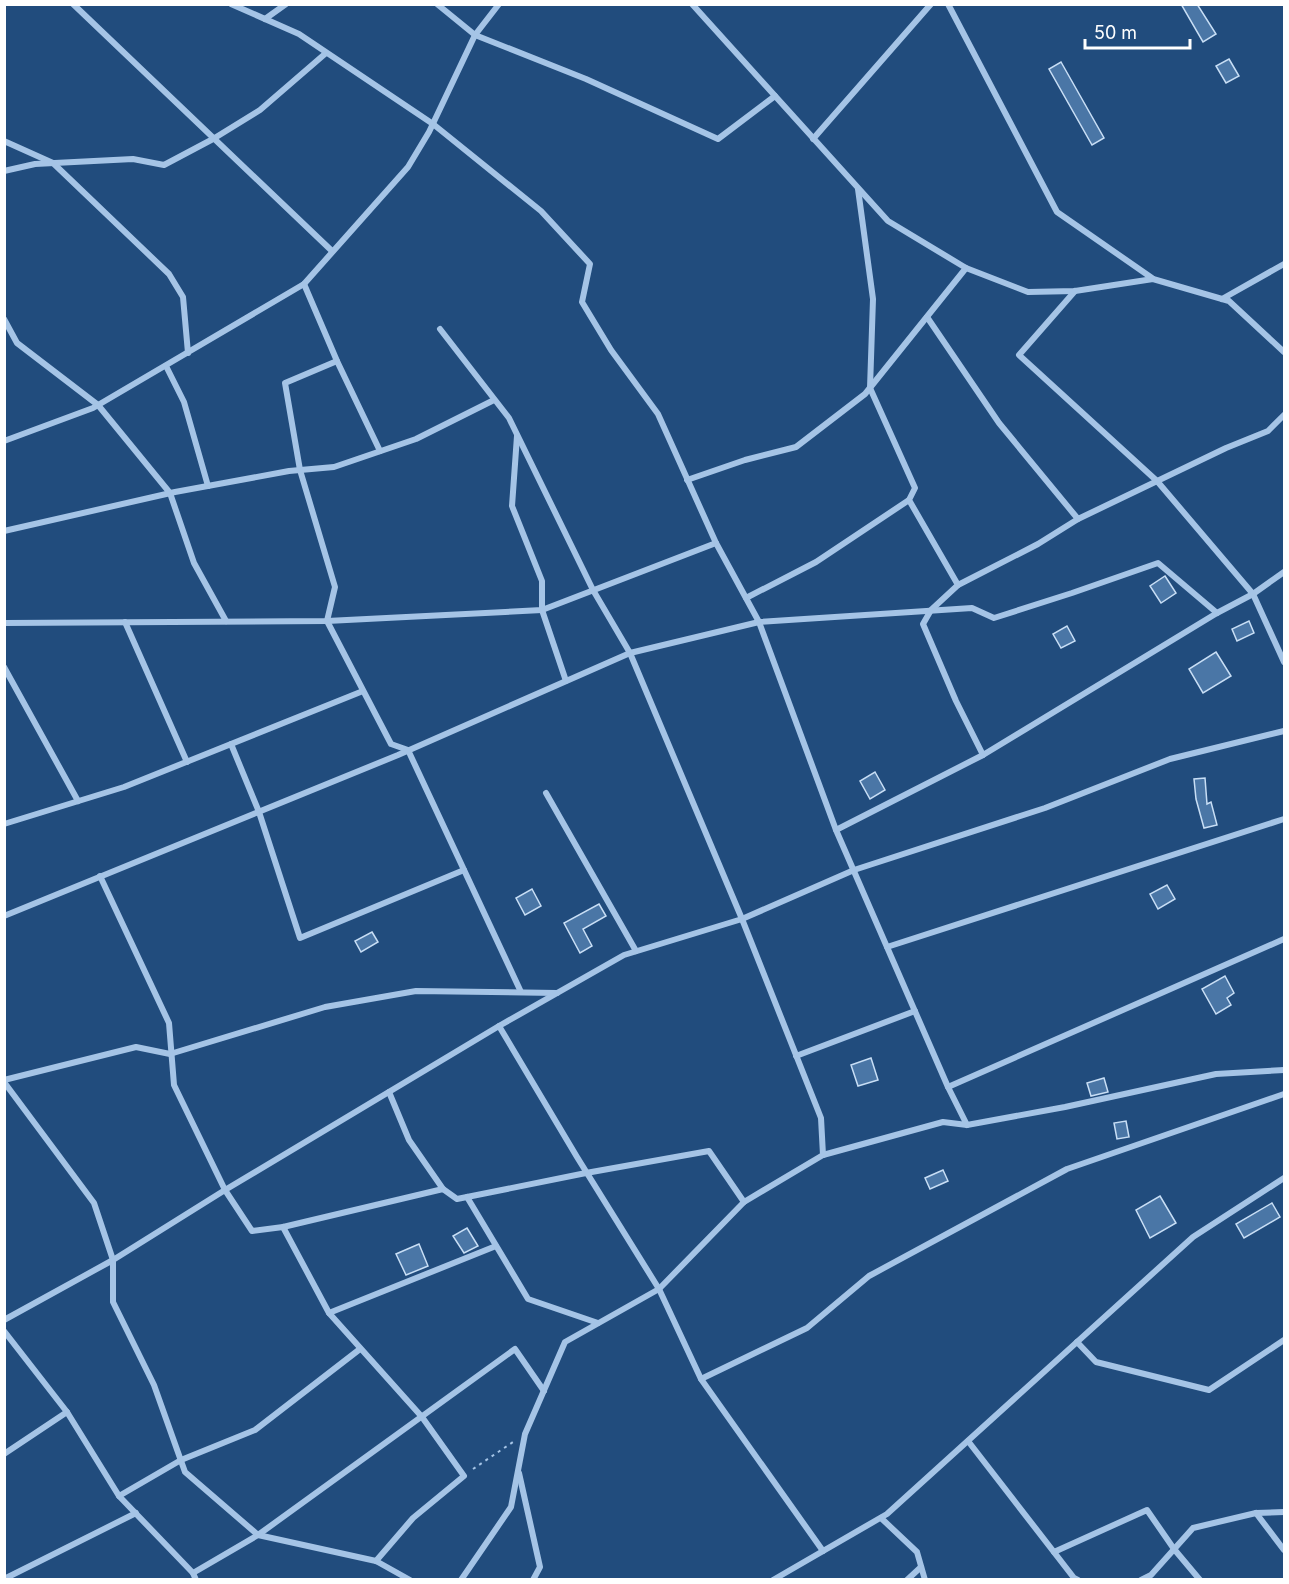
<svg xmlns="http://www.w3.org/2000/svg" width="1289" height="1584" font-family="Inter,sans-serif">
<rect width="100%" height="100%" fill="#214c7d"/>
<g fill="#4a76a6" stroke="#c8def5" stroke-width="1.5">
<path d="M1181 4H1197L1216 34 1203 42Z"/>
<path d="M1229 59 1239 76 1226 83 1216 66Z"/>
<path d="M1061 62 1104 138 1092 145 1049 69Z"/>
<path d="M1165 576 1176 593 1161 603 1150 586Z"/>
<path d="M1249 621 1254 633 1237 641 1232 629Z"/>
<path d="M1067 626 1075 641 1061 648 1053 634Z"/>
<path d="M1216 652 1231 676 1203 693 1189 669Z"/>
<path d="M875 772 885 790 870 799 860 781Z"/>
<path d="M1205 778 1207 804 1211 802 1217 825 1204 828 1196 799 1194 779Z"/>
<path d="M1167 885 1175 899 1158 909 1150 894Z"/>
<path d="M532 889 541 906 525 915 516 898Z"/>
<path d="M599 904 606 916 583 929 592 946 580 953 564 923Z"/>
<path d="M372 932 378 942 361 952 355 941Z"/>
<path d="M1225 976 1234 993 1227 998 1231 1005 1216 1014 1202 989Z"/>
<path d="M871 1058 878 1080 858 1086 851 1065Z"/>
<path d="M1104 1078 1108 1092 1091 1096 1087 1083Z"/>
<path d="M1126 1121 1129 1137 1117 1139 1114 1123Z"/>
<path d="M943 1170 948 1181 930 1189 925 1178Z"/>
<path d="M1160 1196 1176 1223 1150 1238 1136 1210Z"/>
<path d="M1272 1203 1280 1217 1244 1238 1236 1224Z"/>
<path d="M467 1228 478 1246 464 1253 453 1236Z"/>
<path d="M419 1244 428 1266 406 1275 396 1254Z"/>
</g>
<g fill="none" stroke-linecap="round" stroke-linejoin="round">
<path stroke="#a5c4e6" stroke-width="2" stroke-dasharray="3 4.5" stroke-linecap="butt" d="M473 1469 513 1442"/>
<g stroke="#a5c4e6" stroke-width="6">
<path d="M73 4 332 251"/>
<path d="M231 4 299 34 433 124 541 211 590 264 582 302 611 350 658 414 716 543 759 622 836 830 948 1087 967 1125"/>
<path d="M437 4 475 35 586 79 718 139 775 96"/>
<path d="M692 4 888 221 966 268 1028 292 1075 291 1153 279 1229 301 1284 352"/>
<path d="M948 4 1057 212 1152 278"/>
<path d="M265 19 286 4"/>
<path d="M813 139 931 4"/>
<path d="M4 141 53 163 169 274 183 297 188 353"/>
<path d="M4 171 35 164 133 159 164 165 213 139 260 110 326 53"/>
<path d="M858 189 873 299 870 388 915 488 909 500 958 585 931 610 923 624 956 701 983 755"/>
<path d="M304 284 337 361 380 451"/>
<path d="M1075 291 1019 355 1157 481 1253 594 1284 662"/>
<path d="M1222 299 1284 264"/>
<path d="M927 317 999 423 1078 519"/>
<path d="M4 319 17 343 98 405 170 493 194 563 226 621"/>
<path d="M440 329 509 418 593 590 630 653 742 919 821 1118 823 1155"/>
<path d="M337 361 285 383 300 470 335 587 327 621 391 744 408 750 521 992"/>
<path d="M166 366 184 402 208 486"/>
<path d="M517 436 512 506 542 581V610L566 681"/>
<path d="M4 441 93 408 304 284 408 167 429 132 475 35 499 4"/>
<path d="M687 480 745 460 796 447 865 394 966 268"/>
<path d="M4 531 175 492 289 471 334 467 416 439 494 400"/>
<path d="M958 585 1038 544 1078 519 1226 448 1268 431 1284 415"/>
<path d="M746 598 816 562 909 500"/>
<path d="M125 622 187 762"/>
<path d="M4 623 327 621 542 610 716 543"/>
<path d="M4 667 78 801"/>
<path d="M231 744 259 812 300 938 464 870"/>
<path d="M546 793 636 951"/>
<path d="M4 824 124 787 363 691"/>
<path d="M836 830 983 755 1217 613 1253 594 1284 572"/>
<path d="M100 876 169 1023 174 1085 225 1190 252 1231 283 1227 443 1189 457 1199 586 1173 709 1151 744 1202"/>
<path d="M4 916 398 755 630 653 759 622 972 608 994 618 1072 593 1158 563 1217 613"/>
<path d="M887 947 1284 819"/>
<path d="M499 1026 577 1157 659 1289 701 1379 823 1551"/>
<path d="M796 1056 915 1011"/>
<path d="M4 1080 136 1047 170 1054 325 1007 416 991 557 993"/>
<path d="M4 1082 94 1203 113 1260V1302L154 1385 185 1472 258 1535 376 1561 410 1580"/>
<path d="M948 1087 1284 939"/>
<path d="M389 1092 409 1140 443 1189"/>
<path d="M467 1197 528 1299 598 1323"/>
<path d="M283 1227 329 1313 422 1417 464 1476 413 1518 376 1561"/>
<path d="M329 1313 496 1246"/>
<path d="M4 1320 113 1260 225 1190 499 1026 624 955 742 919 854 870 1045 808 1170 759 1284 731"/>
<path d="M4 1331 67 1412 119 1496 193 1573 196 1580"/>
<path d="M1077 1342 1096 1362 1209 1390 1284 1340"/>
<path d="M701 1379 807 1328 869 1276 1067 1169 1284 1094"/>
<path d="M968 1441 1074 1578 1078 1580"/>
<path d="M4 1454 67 1412"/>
<path d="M519 1473 540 1567 533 1580"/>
<path d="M119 1496 181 1460 255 1430 360 1349"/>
<path d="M1256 1513 1284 1550"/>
<path d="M881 1518 917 1552 925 1580"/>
<path d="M1054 1552 1147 1510 1174 1549 1200 1580"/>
<path d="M193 1573 258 1535 515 1349 544 1391"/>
<path d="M4 1579 136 1513"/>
<path d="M461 1580 511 1507 525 1434 565 1342 659 1289 744 1202 823 1155 943 1122 967 1125 1065 1107 1216 1074 1284 1070"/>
<path d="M773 1580 887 1514 1193 1237 1284 1178"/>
<path d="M907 1580 921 1567"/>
<path d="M1141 1580 1151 1575 1193 1528 1256 1513 1284 1512"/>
</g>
</g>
<rect width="1289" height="1584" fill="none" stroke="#ffffff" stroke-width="12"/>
<path d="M1085 39v9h105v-9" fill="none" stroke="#ffffff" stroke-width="3"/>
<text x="1094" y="39" font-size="18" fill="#ffffff" stroke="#214c7d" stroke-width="4.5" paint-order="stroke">50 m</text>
</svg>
